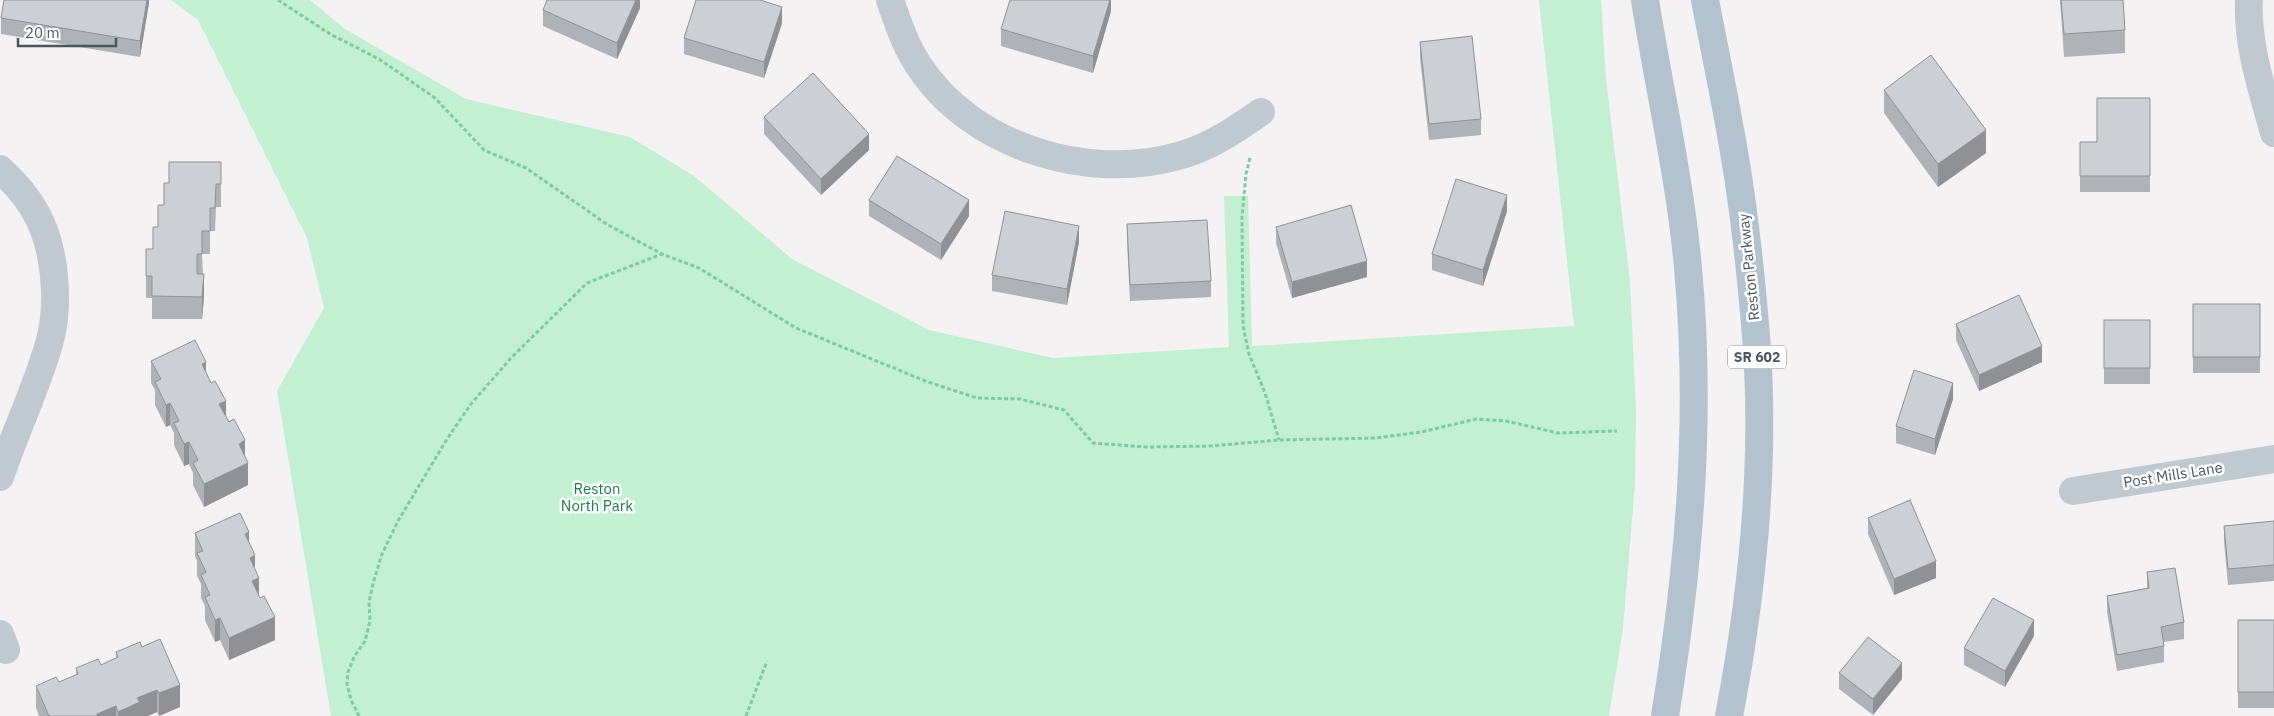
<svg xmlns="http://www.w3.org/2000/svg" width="2274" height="716" font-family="'IBM Plex Sans',sans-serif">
<rect width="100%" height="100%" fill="#f4f2f2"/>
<path fill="#c3efd2" d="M171 0H310L345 29 466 99 630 137 694 176 792 259 929 330 1053 358 1229 347 1224 196H1248L1252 346 1574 326 1539 0H1601L1606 79 1630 281 1636 412 1635 484 1623 628 1609 716H331L277 391 324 308 307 238 198 20Z"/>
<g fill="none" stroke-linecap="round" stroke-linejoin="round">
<g stroke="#7bcda1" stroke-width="3" stroke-dasharray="4 2.5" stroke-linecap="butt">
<path d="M278 0 330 34 379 59 435 98 484 150 526 168 608 225 662 254 699 268 796 328 928 382 977 398 1020 399 1064 410 1093 443 1146 447 1211 446 1279 440 1376 438 1421 432 1476 419 1506 421 1558 433 1617 431"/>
<path d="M1250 158 1246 174 1242 217 1243 326 1249 354 1265 393 1279 440"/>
<path d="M359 716 351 700 347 684 348 672 354 657 365 641 370 621 369 602 374 580 382 554 398 521 447 439 471 404 511 358 587 283 662 254"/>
<path d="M746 716 767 661"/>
</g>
<g stroke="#c0c9d0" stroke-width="28">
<path d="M890 0C898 23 905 45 919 66 971 146 1087 182 1178 156 1209 148 1235 130 1261 112"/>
<path d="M2249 0C2247 46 2262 89 2274 133"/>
<path d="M0 169C14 182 27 196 36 213 56 248 60 306 49 344 36 389 15 432 0 477"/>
<path d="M2073 491 2274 459"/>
<path d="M0 634 6 650"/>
</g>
<g stroke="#b3c2cf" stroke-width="28">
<path d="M1645 0C1659 89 1680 178 1688 268 1702 419 1689 568 1665 716"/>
<path d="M1705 0C1717 63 1731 126 1740 190 1747 238 1752 287 1756 336 1766 464 1753 591 1729 716"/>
</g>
</g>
<g fill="#afb2b6">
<path d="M149 0 140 57 1 34V18Z"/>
<path d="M640 0V8L617 59 543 26V10Z"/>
<path d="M1111 0V11L1093 73 1001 46V29Z"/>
<path d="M2060 0H2123L2125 30V53L2064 57Z"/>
<path d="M782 23 764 78 684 54V38Z"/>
<path d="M1420 42 1481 119V135L1429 140 1420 58Z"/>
<path d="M1884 90 1986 153 1938 187 1884 113Z"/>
<path d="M2150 98V192H2080V142H2097Z"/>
<path d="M764 117 869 150 821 195 764 134Z"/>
<path d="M221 162V207H216L215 231H210V254H202L204 296 202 319H152V298H146V249H153L158 227 164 205 169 183Z"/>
<path d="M869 200 969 216 941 260 869 216Z"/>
<path d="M1507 211 1483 286 1432 270V254Z"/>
<path d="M1127 224 1211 281V297L1130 301 1127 241Z"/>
<path d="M1276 227 1367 277 1292 298 1276 243Z"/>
<path d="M1079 242 1067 305 992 291V275Z"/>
<rect x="2193" y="304" width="67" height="69"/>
<rect x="2104" y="320" width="46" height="64"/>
<path d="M1956 324 2042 362 1979 391 1956 340Z"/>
<path d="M151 361 206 373 226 416 245 456 248 485 204 507 193 485V473L189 464 184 466 174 445V433L170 425 166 427 155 405V390L151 383Z"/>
<path d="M1953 399 1935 455 1896 443V426Z"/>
<path d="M1868 518 1936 578 1894 595 1868 534Z"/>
<path d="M2274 521V581L2228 585 2224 542V526Z"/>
<path d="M195 533 249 543 255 569 259 596 275 640 229 660 220 640 215 642 205 620V606L201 598V584L197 576V561L195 556Z"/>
<path d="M2147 572 2184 622V639L2164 642V662L2117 671 2107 612V596L2147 588Z"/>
<rect x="2238" y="620" width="36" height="88"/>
<path d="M2034 636 2005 687 1964 665V648Z"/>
<path d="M116 652 180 707 159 716 157 712 148 716H39L36 708V686L59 682 76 675V668L101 665 116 658Z"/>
<path d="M1839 673 1902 679 1873 715 1839 689Z"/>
</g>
<g fill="#8f9194">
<path d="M147 0H149V3L140 57V41Z"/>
<path d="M636 0H640V8L617 59V43Z"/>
<path d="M1110 0H1111V11L1093 73V56Z"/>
<path d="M782 7V23L764 78V62Z"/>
<path d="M1986 130V153L1938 187V164Z"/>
<path d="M869 134V150L821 195V179Z"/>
<path d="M1507 195V211L1483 286V270Z"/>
<path d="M969 200V216L941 260V244Z"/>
<path d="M1079 226V242L1067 305V289Z"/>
<path d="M1367 261V277L1292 298V282Z"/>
<path d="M204 274V296L202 319V297Z"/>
<path d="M2042 346V362L1979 391V375Z"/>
<path d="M206 362V384L202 364Z"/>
<path d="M1953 383V399L1935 455V439Z"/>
<path d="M226 401V423L219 404Z"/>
<path d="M170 403V425L166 427V405Z"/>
<path d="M245 440V463L239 444Z"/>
<path d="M189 442V464L184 466V444Z"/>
<path d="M248 463V485L204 507V484Z"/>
<path d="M249 532V555L245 534Z"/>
<path d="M255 555V578L250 558Z"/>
<path d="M1936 561V578L1894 595V579Z"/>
<path d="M259 578V601L252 581Z"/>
<path d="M275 617V640L229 660V638Z"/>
<path d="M220 618V640L215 642V620Z"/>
<path d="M2034 620V636L2005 687V671Z"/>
<path d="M1902 663V679L1873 715V699Z"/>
<path d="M180 685V707L159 716V693Z"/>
<path d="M157 690V712L148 716H118V712L137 698Z"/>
<path d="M116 706V716H97V714Z"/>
</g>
<g fill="#cccfd4" stroke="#8f9194">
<path d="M4 0H147L140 41 1 18Z"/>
<path d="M547 0H636L617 43 543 10Z"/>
<path d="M696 0H760L782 7 764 62 684 38Z"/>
<path d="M1010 0H1110L1093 56 1001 29Z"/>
<path d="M2061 0H2123L2125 30 2064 34Z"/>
<path d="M1472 36 1481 119 1429 124 1420 42Z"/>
<path d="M1931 55 1986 130 1938 164 1884 90Z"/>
<path d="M813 73 869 134 821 179 764 117Z"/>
<path d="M2097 98H2150V176H2080V142H2097Z"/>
<path d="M897 156 969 200 941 244 869 200Z"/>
<path d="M169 162H221V184H216L215 208H210V231H202V254H197V274H204L202 297 152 296V276H146V249H153V227H158V205H164V183H169Z"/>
<path d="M1456 179 1507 195 1483 270 1432 254Z"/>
<path d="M1351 205 1367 261 1292 282 1276 227Z"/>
<path d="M1005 211 1079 226 1067 289 992 275Z"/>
<path d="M1207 220 1211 281 1130 285 1127 224Z"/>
<path d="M2019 295 2042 346 1979 375 1956 324Z"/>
<rect x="2193" y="304" width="67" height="53"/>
<rect x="2104" y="320" width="46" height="48"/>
<path d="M195 340 206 362 202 364 211 383 215 381 226 401 219 404 229 422 234 419 245 440 239 444 248 463 204 484 193 463 198 460 189 442 184 444 174 423 179 421 170 403 166 405 155 382 161 379 151 361Z"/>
<path d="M1914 370 1953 383 1935 439 1896 426Z"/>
<path d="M1910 500 1936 561 1894 579 1868 518Z"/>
<path d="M240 513 249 532 245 534 255 555 250 558 259 578 252 581 260 598 264 596 275 617 229 638 220 618 215 620 205 597 210 595 201 575 206 572 197 553 203 551 195 533Z"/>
<path d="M2274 521V565L2228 569 2224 526Z"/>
<path d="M2175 568 2184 622 2161 627 2164 646 2117 655 2107 596 2149 588 2147 572Z"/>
<path d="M1993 598 2034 620 2005 671 1964 648Z"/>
<rect x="2238" y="620" width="36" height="72"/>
<path d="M1868 637 1902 663 1873 699 1839 673Z"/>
<path d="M160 639 180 685 159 693 157 690 137 698 140 702 118 712 116 706 97 714V716H49L36 686 56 677 59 682 78 674 76 668 98 659 101 665 118 657 116 652 140 642 142 647Z"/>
</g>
<g text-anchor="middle" stroke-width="5" stroke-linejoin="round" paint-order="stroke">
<rect fill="#fff" stroke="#80898f" stroke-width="1" x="1728" y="345.5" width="58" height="23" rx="4"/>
<g font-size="14" font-weight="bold" fill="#4a565f">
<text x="1757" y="362">SR 602</text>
</g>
<g font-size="15" fill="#4a565f" stroke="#fff">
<text transform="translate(1749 267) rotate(-96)" y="5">Reston Parkway</text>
<text transform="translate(2173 475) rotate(-9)" y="5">Post Mills Lane</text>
</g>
<g font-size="15" fill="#1a814a" stroke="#fff">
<text x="597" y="494">Reston<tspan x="597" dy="17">North Park</tspan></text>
</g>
</g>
<path d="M18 38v8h98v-8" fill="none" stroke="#4a565f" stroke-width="2.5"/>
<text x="25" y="38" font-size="15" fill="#4a565f" stroke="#ffffff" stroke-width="4" paint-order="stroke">20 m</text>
</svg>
